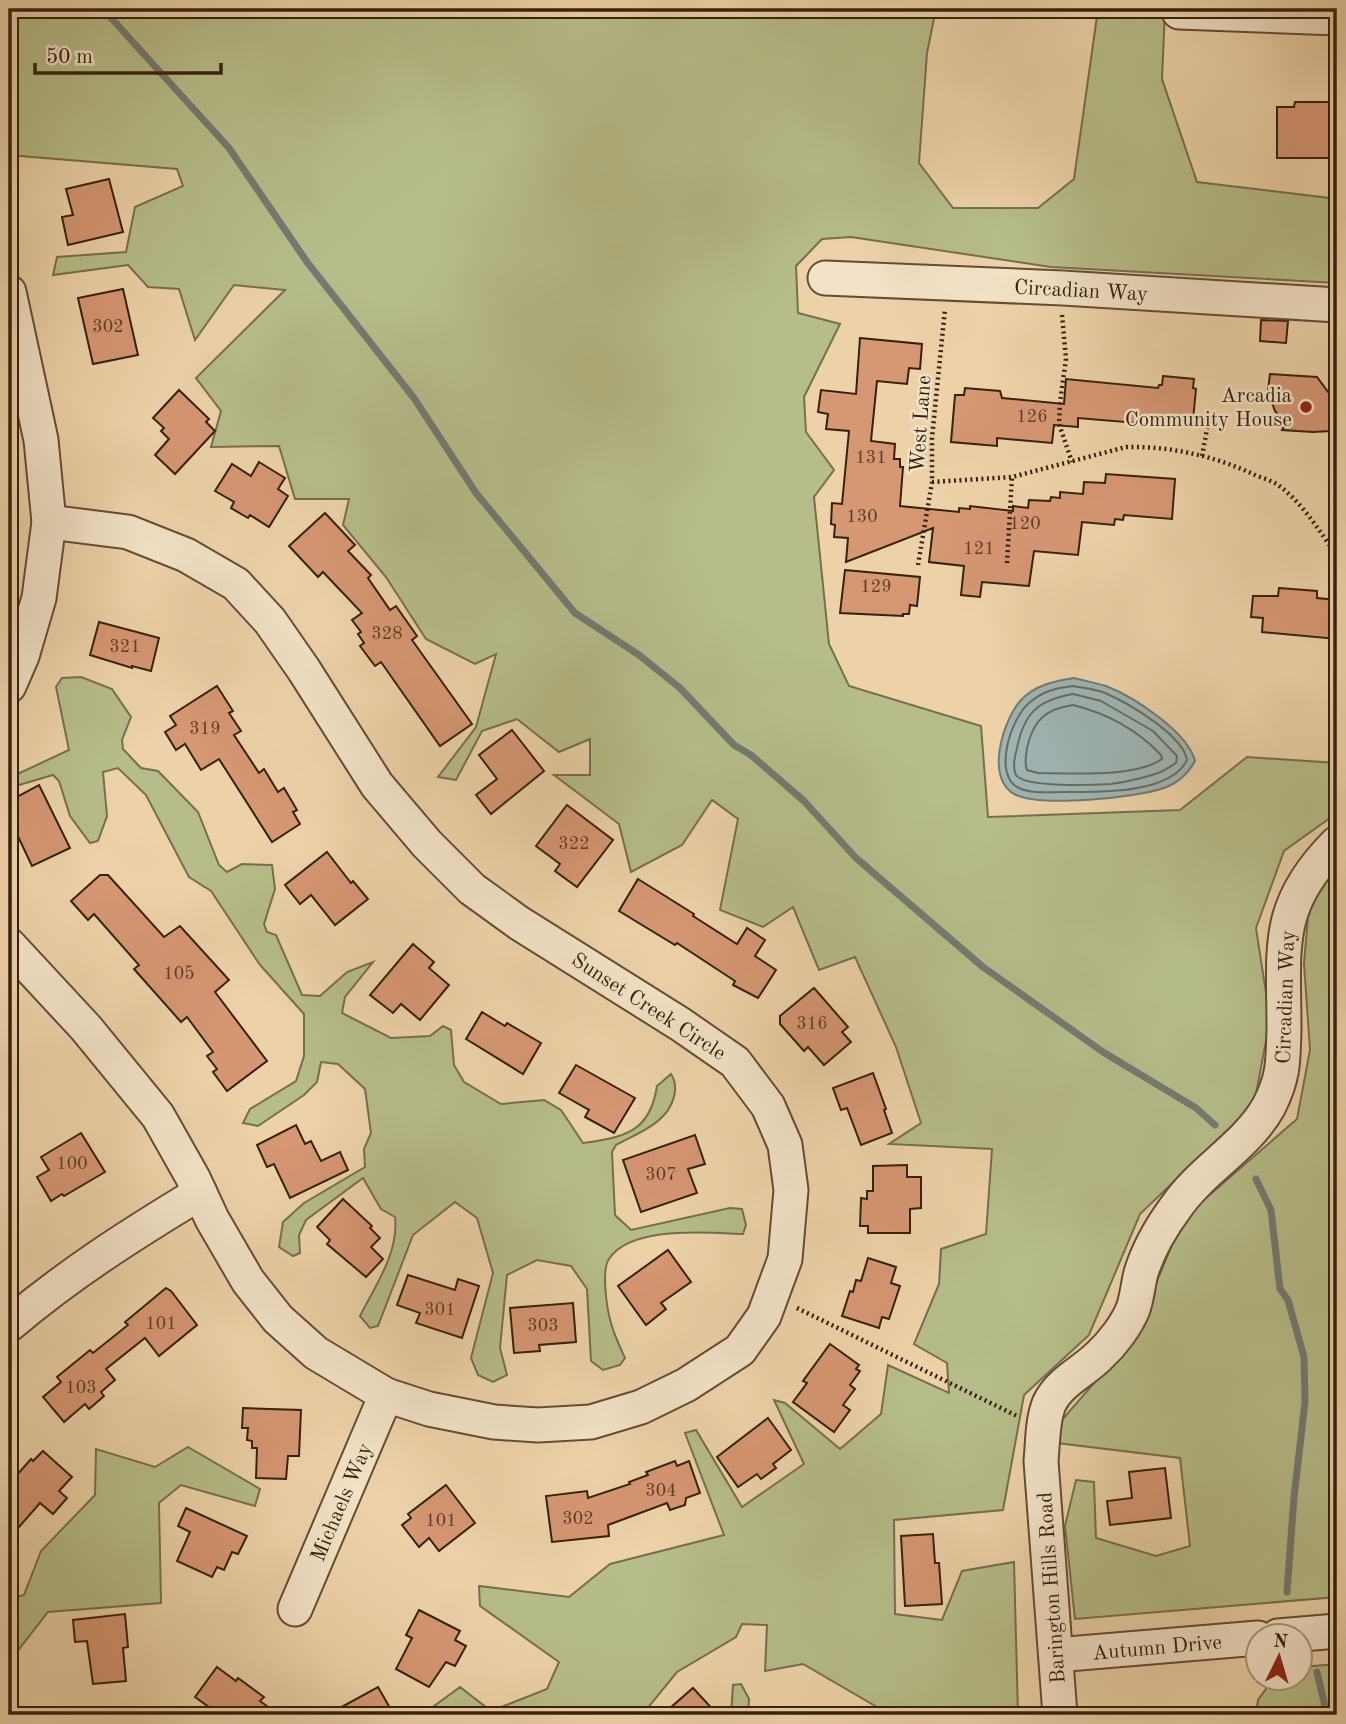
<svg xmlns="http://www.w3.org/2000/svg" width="1346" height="1724" font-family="'Old Standard TT',serif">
<rect width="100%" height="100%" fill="#edd2a9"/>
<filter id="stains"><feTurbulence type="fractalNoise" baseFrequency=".00286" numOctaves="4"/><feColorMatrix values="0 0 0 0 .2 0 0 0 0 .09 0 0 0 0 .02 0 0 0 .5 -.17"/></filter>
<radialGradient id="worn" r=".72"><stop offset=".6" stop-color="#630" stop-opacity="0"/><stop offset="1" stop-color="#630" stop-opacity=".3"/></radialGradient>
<g fill="#b6bd8a" stroke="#766f4b" stroke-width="2">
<path d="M9 9H695L699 15H758L764 9H936L927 53 919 163 953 208H1038L1074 179 1098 9H1165L1162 79 1197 182 1337 199V283L1051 267 851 237 822 239 796 266 798 313 840 324 804 397 806 432 834 470 814 497 829 644 849 686 981 726 988 817 1180 810 1247 757 1337 763V813L1284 851 1256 928 1270 1019 1254 1105 1140 1214 1089 1335 1024 1395 1003 1510 894 1520 895 1614 942 1620 962 1571 1014 1562 1018 1715H881L882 1710 803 1664 765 1671 767 1625 742 1624 736 1637 677 1672 642 1715H422L460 1687 491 1711 547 1689 559 1662 480 1606 479 1586 569 1597 610 1564 724 1535 685 1433 696 1430 742 1507 804 1464 774 1400 785 1403 840 1449 881 1414 888 1365 949 1393 947 1363 914 1344 939 1284 941 1249 986 1234 992 1149 889 1144 921 1123 896 1047 855 957 819 970 793 907 763 927 720 910 738 819 712 800 682 845 631 872 619 824 554 775H590V739L559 752 517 719 482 731 456 780 438 777 476 727 496 654 475 664 426 639 386 577 343 525 349 499H295L279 446 211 447 221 411 196 378 285 290 234 285 195 340 179 289 148 287 128 265 53 275 57 257 126 252 135 207 183 186 177 169 9 155Z"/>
<path d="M81 677 112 689 131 717 122 740 123 749 141 768 158 771 198 812 219 865 227 872 242 864 272 865 275 889 264 924 267 932 276 935 302 995 320 996 347 972 373 962 345 997 342 1013 391 1038 430 1036 443 1026 451 1030 454 1065 464 1082 501 1104 544 1100 561 1110 583 1143C624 1137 650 1133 657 1086L671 1074C680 1088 673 1108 660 1119 649 1130 630 1137 616 1145L612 1152 615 1215 631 1230 730 1208 742 1209 746 1225 743 1234C708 1233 631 1225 609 1259 601 1270 607 1310 611 1323 614 1335 620 1347 625 1358L620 1365 603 1370 591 1361 587 1289 571 1266 537 1260 507 1275 500 1348 507 1375 493 1382 478 1375 471 1358 493 1273 477 1218 455 1202 413 1235 378 1326 370 1328 360 1316C375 1286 399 1253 395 1217L381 1209 363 1178 306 1220 299 1235 300 1253 293 1256 279 1247 283 1222 304 1203 365 1167 364 1149 371 1133 365 1089 338 1064 321 1062 317 1082 304 1095 258 1126 243 1123 250 1109 296 1081 304 1056V1014L260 965 211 891 189 877 146 795 118 768 103 772 107 816 98 841 90 843 70 816 59 781 53 775 9 788V778L69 750 56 687 62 678Z"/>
<path d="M1337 869V1597L1075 1619 1065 1526 1076 1480 1094 1482 1096 1538 1156 1556 1190 1546 1180 1458 1057 1443 1055 1428 1134 1337 1183 1218 1297 1119 1310 1050 1304 964 1310 892Z"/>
<path d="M188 1447 260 1489 255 1506 181 1485 159 1503 161 1603 48 1612 9 1662V1599L24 1595 41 1551 95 1495 96 1449 155 1467Z"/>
<path d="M1337 1664V1715H1256L1258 1700 1273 1679 1300 1678 1301 1667Z"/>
<path d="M741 1684 749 1699 748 1715H731L733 1685Z"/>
</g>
<path fill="#9eb5b4" stroke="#747a71" stroke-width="2" d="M1074 678C1085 681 1096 683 1106 686 1134 697 1188 732 1195 761 1188 774 1178 783 1164 788 1136 798 1041 807 1016 795 984 780 1003 720 1021 700 1035 685 1055 681 1074 678Z"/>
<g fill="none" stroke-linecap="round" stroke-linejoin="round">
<g stroke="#6a6b60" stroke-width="2">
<path d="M1073 686C1083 688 1095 689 1105 693 1128 703 1183 735 1187 760 1170 795 1096 792 1062 792 1049 792 1032 794 1019 788 992 776 1011 718 1029 703 1043 691 1056 688 1073 686Z"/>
<path d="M1073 694 1101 701 1153 731 1177 756 1176 763C1171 766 1164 771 1158 773 1144 778 1125 782 1111 784 1094 785 1025 788 1016 775 1012 767 1015 756 1017 748 1024 713 1038 700 1073 694Z"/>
<path d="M1073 705C1106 713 1138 730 1161 755L1162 759C1135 778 1071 773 1038 773L1027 770C1024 763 1026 756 1027 748 1033 721 1045 709 1073 705Z"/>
</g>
<g stroke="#747a71" stroke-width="7">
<path d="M103 9 229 148 307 262 414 398 476 493 575 613 639 655 680 688 734 745 751 755 804 801 856 858 983 967 1103 1052 1196 1108 1215 1125"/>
<path d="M1256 1179 1271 1210 1280 1289 1288 1300 1304 1357 1305 1402 1294 1497 1287 1592"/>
<path d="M1317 1672 1327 1715"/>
</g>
</g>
<g fill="#d69773" stroke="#36210c" stroke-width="2">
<path d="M1295 102H1337V158H1277V107H1294Z"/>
<path d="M109 179 123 232 68 245 62 217 73 215 66 189Z"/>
<path d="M123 289 138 355 93 364 78 298Z"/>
<path d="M1261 320 1288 321 1286 343 1260 341Z"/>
<path d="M860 338 922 344 920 369 909 368 907 384 877 381 871 441 895 444 894 459H900V467H903L900 506 959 512V508L970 509V506L1013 511V506L1028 508 1029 500 1050 501 1051 497 1060 498V492L1083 494 1084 482 1105 483 1106 474 1175 479 1172 519 1124 515 1123 520 1115 519 1114 525 1082 522 1078 555 1034 551 1029 586 982 582 980 597 961 595 964 566 929 562 933 528 846 562 848 538 834 537 835 525 831 524 832 503 842 504 849 431 826 429 828 414 818 412 821 390 856 394Z"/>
<path d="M1270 374 1317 377 1337 404V425L1330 431 1313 432 1282 430 1285 423 1275 411 1271 400 1267 399Z"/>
<path d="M1163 376 1194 379 1193 388 1196 389 1193 420 1137 415V423L1078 418V427L1054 425 1052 443 997 438V446L951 442 955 395H964L965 388 1000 391 1002 398 1064 404 1066 379 1158 388 1159 385H1162Z"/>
<path d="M179 390 209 419 206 422 215 431 175 474 155 455 169 439 161 431 164 428 153 418Z"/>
<path d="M259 462 285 478 278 489 288 496 269 527 250 515 248 518 231 508 234 502 215 491 232 464 251 476Z"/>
<path d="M325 513 355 545 348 551 371 575 368 578 390 610 396 606 417 636 412 640 472 724 440 746 381 662 375 666 360 646 364 643 358 634 361 632 352 620 362 613 323 572 318 577 289 546Z"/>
<path d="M845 570 920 577 917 606 910 605 909 614H903V616L840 613Z"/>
<path d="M1279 588 1317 591V598L1337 600V639L1262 632 1263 618 1251 617 1253 596H1278Z"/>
<path d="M99 622 159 638 151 671 132 666V668L90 655Z"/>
<path d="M217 686 233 711 229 713 241 731 234 735 259 773 264 769 278 792 284 788 297 810 293 812 300 824 272 842 219 759 201 770 185 744 176 750 165 732 176 725 170 716Z"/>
<path d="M512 730 544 771 491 814 476 795 497 779 479 755Z"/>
<path d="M39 785 70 848 32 866 13 826 17 824 9 807V801Z"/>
<path d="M567 805 613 840 577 887 555 871 560 864 536 846Z"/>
<path d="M327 852 351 883 353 881 368 899 335 925 311 895 300 904 285 885Z"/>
<path d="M100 875H108L164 937 180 926 229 980 215 992 267 1061 227 1091 213 1072 217 1069 207 1056 213 1052 187 1017 181 1022 134 969 139 965 94 914 88 920 71 901Z"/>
<path d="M638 879 694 914 693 916 737 944 747 928 765 940 755 956 776 970 758 998 733 985 735 981 677 943 675 945 619 911Z"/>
<path d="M413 944 434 962 429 968 449 985 420 1020 401 1004 393 1013 370 995Z"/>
<path d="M814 988 848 1027 842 1032 851 1042 824 1065 808 1047 804 1051 780 1024V1016Z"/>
<path d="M482 1012 505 1026 507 1023 541 1043 523 1074 466 1039Z"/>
<path d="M576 1065 635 1098 614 1133 585 1117 589 1110 559 1093Z"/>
<path d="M873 1073 886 1109 884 1110 892 1133 861 1145 847 1108 841 1110 833 1088Z"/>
<path d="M296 1125 305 1144 311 1141 321 1161 340 1152 348 1170 290 1198 274 1164 267 1167 257 1145Z"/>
<path d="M81 1133 105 1172 64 1196 62 1194 51 1201 37 1177 49 1170 41 1157Z"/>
<path d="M695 1135 705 1164 688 1169 697 1193 641 1212 623 1160Z"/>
<path d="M907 1165V1177H921V1208L910 1209V1233H868V1226H860L861 1198 867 1199V1191H873V1166Z"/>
<path d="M343 1199 372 1226 370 1228 380 1238 371 1247 383 1259 366 1277 327 1244 330 1240 317 1227Z"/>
<path d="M668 1250 691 1282 661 1303 666 1309 646 1325 618 1286Z"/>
<path d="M868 1258 896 1267 891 1283 900 1286 889 1319 882 1317 879 1328 842 1316 850 1291 853 1292 856 1280 861 1281Z"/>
<path d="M408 1275 455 1290 458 1279 479 1286 462 1338 416 1323 420 1313 397 1305Z"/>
<path d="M166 1288 171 1291 197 1325 159 1356 145 1338 106 1369 115 1380 101 1392 104 1396 89 1409 85 1404 64 1422 43 1397 61 1382 57 1377 90 1350 93 1353 128 1325 125 1322Z"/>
<path d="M573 1303 576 1342 539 1345 540 1351 514 1353 510 1308Z"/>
<path d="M830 1344 859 1365 856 1369 860 1371 850 1385 855 1389 843 1405 850 1410 834 1432 793 1402 807 1383 803 1381Z"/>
<path d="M243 1408 301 1410 299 1456H288L286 1479 256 1478 257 1448H252V1441L247 1440 248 1428H242Z"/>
<path d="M768 1418 791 1450 773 1464 776 1468 761 1479 757 1474 738 1487 717 1457Z"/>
<path d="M43 1451 72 1477 59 1491 67 1498 53 1514 40 1503 19 1527 9 1517V1484L31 1459 33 1461Z"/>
<path d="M675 1461 677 1466 689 1461 700 1493 686 1498 685 1505 670 1510 667 1503 608 1525 609 1536 552 1542 546 1496 587 1491 588 1498 630 1484 629 1482 648 1475 646 1472Z"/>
<path d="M1165 1468 1171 1518 1110 1525 1107 1501 1132 1498 1129 1472Z"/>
<path d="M446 1485 475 1523 439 1551 429 1538 419 1547 402 1525 411 1518 408 1514Z"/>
<path d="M186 1508 247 1536 238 1554 232 1552 224 1570 217 1567 212 1577 177 1561 190 1532 178 1526Z"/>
<path d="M933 1534 935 1563H939L942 1604 905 1606 901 1536Z"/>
<path d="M419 1610 460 1631 455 1640 466 1646 455 1666 446 1662 429 1687 396 1669 412 1638 406 1635Z"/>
<path d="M125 1614 128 1647 123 1648 126 1681 93 1684 87 1641 75 1642 73 1620Z"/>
<path d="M217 1667 236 1681 238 1678 264 1697 260 1701 279 1715H220L195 1697Z"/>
<path d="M378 1687 394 1715H327Z"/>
<path d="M693 1688 718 1715H662Z"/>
</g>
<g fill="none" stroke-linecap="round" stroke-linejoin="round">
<defs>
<g id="minor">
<path d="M1179 12 1337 18"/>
<path d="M825 278 1063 288 1337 305"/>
<path d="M9 292 41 440 49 522 39 598 22 656 9 686"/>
<path d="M9 945 86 1028 158 1116 193 1178 212 1219 248 1281 278 1319 316 1353 386 1395 429 1409 494 1422 538 1425 591 1422 641 1407 686 1385 740 1350 764 1316 785 1259 791 1190 785 1145 768 1106 735 1062 680 1024 519 923 472 889 427 844 377 785 304 670 270 621 236 584 186 555 128 532 49 522"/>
<path d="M9 1325C69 1274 132 1234 200 1193"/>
<path d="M295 1609 386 1395"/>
<path d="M1278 1636 1337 1631"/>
<path d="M1056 1655 1258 1638"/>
<path d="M1060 1715 1041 1461C1043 1442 1042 1422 1049 1404 1059 1382 1083 1372 1099 1356 1112 1344 1126 1326 1133 1309 1137 1298 1138 1284 1141 1273 1148 1250 1162 1226 1176 1207 1202 1169 1247 1146 1269 1106 1284 1076 1283 1062 1284 1029 1284 947 1274 906 1337 843"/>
</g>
</defs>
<use href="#minor" stroke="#644d33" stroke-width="37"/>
<g stroke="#36210c" stroke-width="4.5" stroke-dasharray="2 3.5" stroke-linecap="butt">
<path d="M1062 315 1066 359 1060 402 1059 424 1072 462"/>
<path d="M1202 456 1208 424"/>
<path d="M932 482 1012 477 1126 447C1170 446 1214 456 1253 474 1261 478 1271 480 1278 485 1303 503 1320 532 1337 556"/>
<path d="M1007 563 1012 477"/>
<path d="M918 565 932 482V438L945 309"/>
<path d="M797 1308 1019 1417"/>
</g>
<use href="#minor" stroke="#f3e2c7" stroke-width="33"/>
</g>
<circle fill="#8f2418" stroke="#f3e2c7" stroke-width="2.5" cx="1306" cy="407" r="7"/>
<g text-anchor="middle" stroke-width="5" stroke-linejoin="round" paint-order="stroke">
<g font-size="18" fill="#5e3e26">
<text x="108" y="332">302</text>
<text x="1032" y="422">126</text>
<text x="871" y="463">131</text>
<text x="862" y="522">130</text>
<text x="1025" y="529">120</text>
<text x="979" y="554">121</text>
<text x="876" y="592">129</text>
<text x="387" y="639">328</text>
<text x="125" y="652">321</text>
<text x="205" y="734">319</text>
<text x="574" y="849">322</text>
<text x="179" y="979">105</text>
<text x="812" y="1029">316</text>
<text x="72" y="1169">100</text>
<text x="661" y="1180">307</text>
<text x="440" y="1315">301</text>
<text x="161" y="1329">101</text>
<text x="543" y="1331">303</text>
<text x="81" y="1393">103</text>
<text x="661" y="1496">304</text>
<text x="578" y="1524">302</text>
<text x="441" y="1526">101</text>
</g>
<g font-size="21" fill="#36210c" stroke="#f3e2c7">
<text transform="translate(1081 290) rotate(3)" y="7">Circadian Way</text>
<text transform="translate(920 424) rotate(-86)" y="7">West Lane</text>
<text transform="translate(1285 997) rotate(-88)" y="7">Circadian Way</text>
<text transform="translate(649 1006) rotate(33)" y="7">Sunset Creek Circle</text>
<text transform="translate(341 1502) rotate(-67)" y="7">Michaels Way</text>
<text transform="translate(1051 1588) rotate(-94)" y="7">Barington Hills Road</text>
<text transform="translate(1157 1647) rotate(-5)" y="7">Autumn Drive</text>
</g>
<g font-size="21" fill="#36210c" stroke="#f3e2c7" text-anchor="end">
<text x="1292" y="402">Arcadia<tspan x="1292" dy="24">Community House</tspan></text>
</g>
</g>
<rect width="1346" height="1724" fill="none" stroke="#edd2a9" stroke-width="35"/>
<rect x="10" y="10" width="1325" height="1703" fill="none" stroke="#36210c" stroke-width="3.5"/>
<rect x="18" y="18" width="1311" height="1689" fill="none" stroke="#36210c" stroke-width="2"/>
<g transform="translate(1279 1657) rotate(5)"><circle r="33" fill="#f3e2c7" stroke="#a7957c" stroke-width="2"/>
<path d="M0-5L12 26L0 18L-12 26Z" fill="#8f2418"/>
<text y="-10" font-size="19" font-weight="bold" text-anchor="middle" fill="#36210c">N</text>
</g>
<path d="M35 63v10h186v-10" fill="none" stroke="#36210c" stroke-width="3.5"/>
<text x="46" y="63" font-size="21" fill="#36210c" stroke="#f3e2c7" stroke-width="5" paint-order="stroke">50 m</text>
<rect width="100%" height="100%" filter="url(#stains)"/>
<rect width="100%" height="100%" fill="url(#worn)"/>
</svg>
